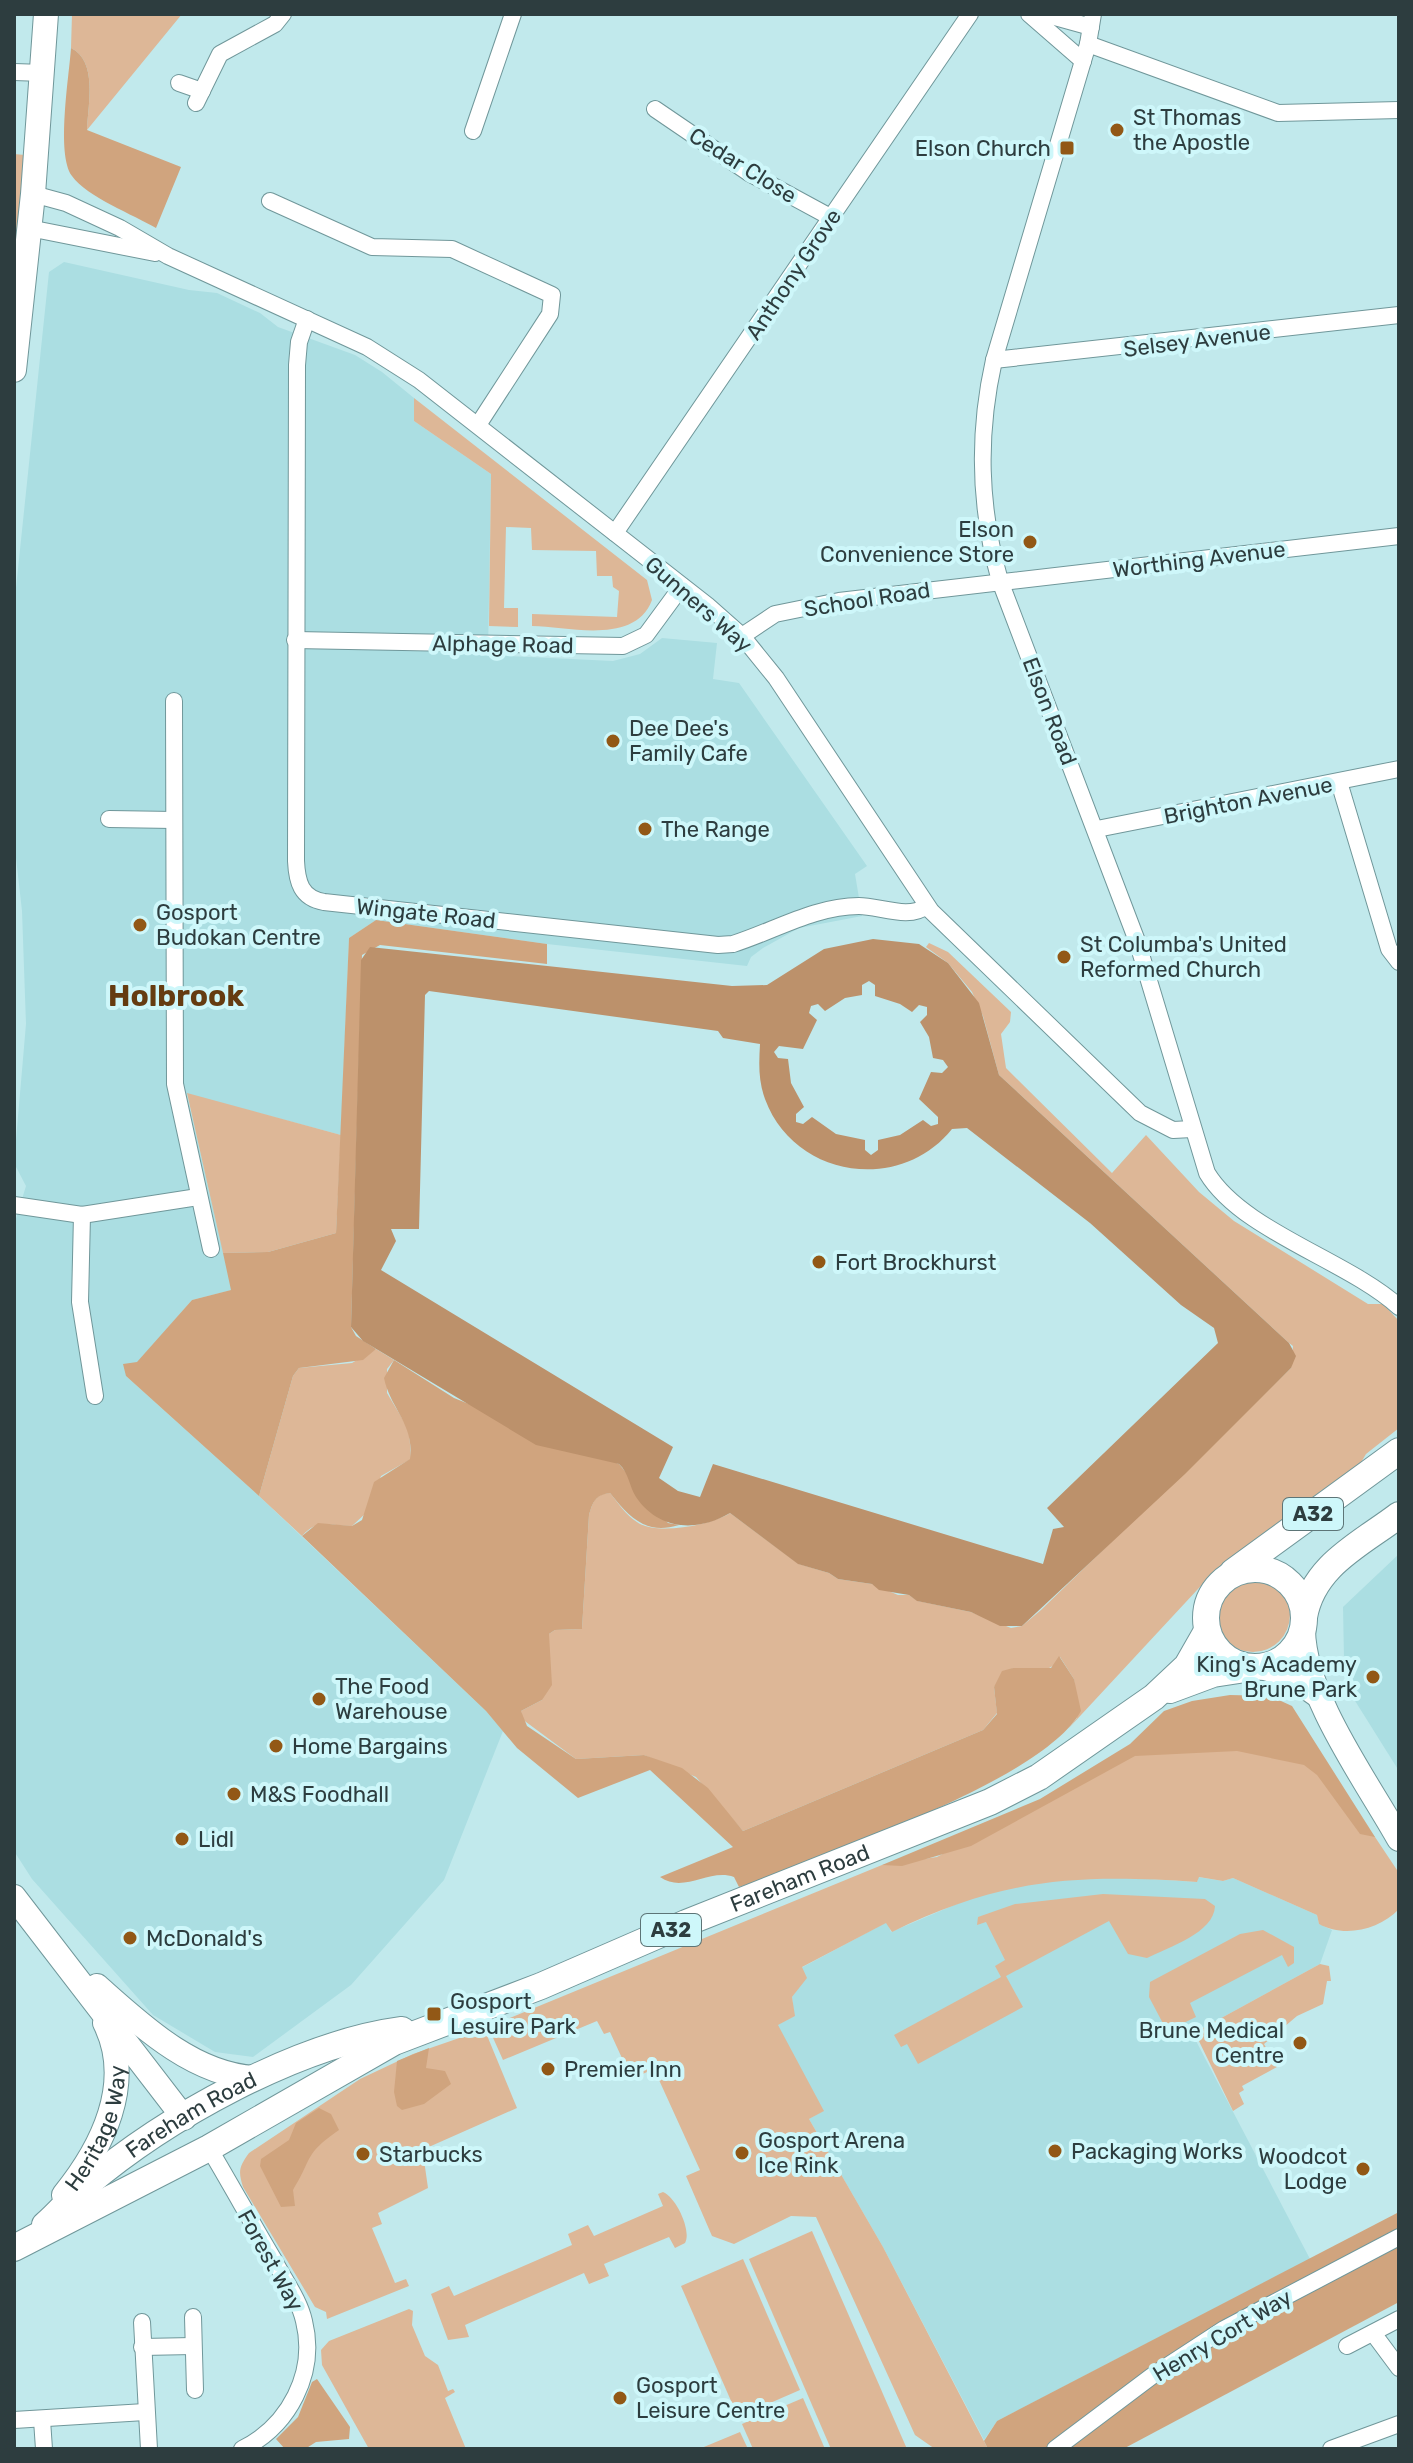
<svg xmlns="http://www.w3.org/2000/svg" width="1413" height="2463" font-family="Rubik,sans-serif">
<rect width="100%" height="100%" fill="#c1e9ec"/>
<g fill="#abdee2">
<path d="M64 262 189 290 217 293 260 313 278 327 355 355 382 372 414 398V421L491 474 488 655 613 661 640 654 662 638 717 643 713 679 739 683 867 866 855 874 862 916 799 928 763 948 751 957 747 966 547 944 376 920 349 938 341 1135 187 1094 232 1290 192 1300 126 1376 259 1496 486 1711 503 1731 444 1880 351 1985 253 2057 215 2052 153 2015 32 1879 14 1851V1225L26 1186 14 1163 26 1024 22 911 14 840V607L49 272Z"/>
<path d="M1399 1554V1771L1352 1696 1344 1659 1343 1607Z"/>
<path d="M1102 1876 1197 1882 1198 1877 1223 1881 1233 1878 1317 1915 1319 1924 1332 1930 1320 1964 1203 2028 1195 2039 1310 2259 997 2421 984 2440 883 2247 809 2119 823 2111 777 2025 794 2016 792 1997 806 1977 801 1968 887 1922 891 1932 980 1894 1036 1882Z"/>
</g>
<g fill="#ddb797">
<path d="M72 14H182L87 130C88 105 98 61 71 48Z"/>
<path d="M14 154 25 155 14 257Z"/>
<path d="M414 398 647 580 652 600C635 645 570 627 532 626V614L617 617 619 591 613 587 612 576H597L596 551 532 550 531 528 506 527 504 608H518V627L489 626 491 474 414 421Z"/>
<path d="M929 943 948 952 1011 1012 1010 1022 1001 1034 1006 1068 1112 1173 1146 1135 1199 1192 1234 1221 1368 1304H1383L1399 1321V1428L1366 1454 1353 1476 1211 1575 1068 1729 1077 1718 1074 1679 1060 1657C1051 1676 1030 1669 1013 1668L994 1687 997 1713 983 1730 743 1831 696 1777 644 1755 576 1759 522 1719 521 1711 542 1700 549 1634 555 1630 582 1629 589 1515C593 1502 595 1494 610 1493 618 1503 626 1515 637 1522 655 1536 712 1525 730 1513L799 1564 829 1573 838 1579 872 1584 898 1595H909L918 1601 971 1612 1011 1628 1022 1626 1041 1610 1291 1368 1293 1346 1289 1343 999 1075 983 1016 972 992 948 963 926 947Z"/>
<path d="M187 1093 341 1135 336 1233 268 1252 223 1253Z"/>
<path d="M376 1349 394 1360 387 1369V1393L409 1430 411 1459 381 1476 367 1512 352 1526C332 1526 317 1518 302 1536L259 1496 293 1376 299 1368 352 1363Z"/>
<circle cx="1253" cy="1615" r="37"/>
<path d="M1253 1748 1312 1763 1375 1837 1399 1873V1909C1379 1930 1344 1938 1319 1924L1317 1915 1233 1878 1223 1881 1199 1877 1197 1882C1076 1874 1002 1878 892 1932L886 1923 802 1967 807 1978 792 1997 795 2016 778 2025 824 2111 809 2119 883 2247 988 2449H935L915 2435 816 2217 791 2216 734 2244 712 2236 686 2176 700 2170 654 2069 638 2076 627 2069 610 2032 604 2034 597 2021 503 2060 490 2031 495 2024 882 1865 937 1857 1132 1751Z"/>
<path d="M1103 1894 1205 1899 1215 1906C1214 1933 1169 1947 1147 1958L1128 1954 1109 1921 1006 1976 1023 2007 918 2064 907 2044 901 2047 894 2035 1001 1977 995 1966 1005 1960 986 1922 977 1925 978 1917 1015 1904Z"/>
<path d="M1263 1930 1294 1947V1963L1288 1967 1282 1955 1190 2003 1196 2017 1167 2031 1149 1997 1150 1982 1240 1934Z"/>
<path d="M1320 1964 1329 1966 1331 1981H1327L1323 2004 1297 2016 1264 2044 1277 2067 1242 2086 1244 2090 1239 2093 1244 2104 1233 2111 1196 2035 1203 2028Z"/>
<path d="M486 2033 517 2108 431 2146 424 2160 428 2188 378 2213 382 2224 372 2228 395 2283 406 2279 409 2286 327 2319 326 2312 315 2307 243 2187C238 2171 239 2167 249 2153L360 2079 413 2054 468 2035 472 2038Z"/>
<path d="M663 2192C676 2197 692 2231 685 2243L675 2248 669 2237 604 2264 609 2276 589 2284 584 2273 465 2325 469 2337 448 2340 431 2294 449 2286 454 2296 572 2245 568 2234 588 2225 594 2236 663 2206 658 2194Z"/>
<path d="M812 2231 907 2449H831L749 2259Z"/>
<path d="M743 2259 800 2390 738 2417 681 2286Z"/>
<path d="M409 2309 413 2311 412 2325 425 2356 438 2365 448 2391 453 2389 455 2392 445 2398 466 2449H369L322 2365 321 2350 329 2341Z"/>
<path d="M803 2398 825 2449H753L742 2424Z"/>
<path d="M740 2432 748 2449H699Z"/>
</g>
<g fill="#d0a47e">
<path d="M71 48C98 61 88 105 87 130L181 167 156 228C134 215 87 197 72 176 56 154 69 77 71 48Z"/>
<path d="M376 920 547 944V964L380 945 362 955 351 1327 356 1336 376 1349 363 1360 299 1368 293 1376 259 1496 126 1376 123 1364 137 1362 192 1300 231 1290 223 1253 268 1252 336 1233 349 938Z"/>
<path d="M394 1360 454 1398 619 1464 668 1523 679 1525C646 1535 630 1518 610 1493 595 1495 593 1502 589 1515L582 1629 555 1630 549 1634 552 1685 542 1700 521 1711 527 1726 576 1759 644 1755 682 1768 708 1788 743 1831 983 1730 997 1714 994 1687 1002 1671 1013 1668H1051L1059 1656 1074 1679 1081 1711C1045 1777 851 1843 778 1874L739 1887 734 1877C709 1868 684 1894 660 1877L733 1847 650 1770 578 1798 517 1748 486 1711 302 1536 318 1523 352 1526 362 1520 374 1482 410 1459C415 1425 390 1408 384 1378Z"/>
<path d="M1230 1695 1270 1696 1292 1706 1375 1837 1360 1834 1317 1775 1304 1765 1237 1751 1135 1756 971 1846 902 1866 882 1865 1040 1799 1130 1744 1164 1711 1192 1701Z"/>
<path d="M429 2048 426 2068 445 2071 451 2084 424 2104 402 2110 397 2106 394 2092 397 2061Z"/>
<path d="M319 2108 331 2114 339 2130C303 2155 313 2158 293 2190L295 2206 281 2207 260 2166 261 2159 289 2140 296 2123Z"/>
<path d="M1399 2212V2302L1123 2449H988L984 2441 997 2421Z"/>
<path d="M317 2379 350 2427 349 2439 316 2442 305 2449H285L276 2439 298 2417 312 2382Z"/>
</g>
<path fill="#bc916b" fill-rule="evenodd" d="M873 939 919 944 948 963 979 1003 999 1075 1289 1343 1296 1356 1291 1368 1185 1474 1022 1626H1000L971 1612 917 1601 909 1595 879 1590 872 1584 838 1579 829 1573 798 1564 730 1513C698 1532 659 1531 636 1497 629 1486 629 1473 619 1464L536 1445 363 1341 351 1327 361 960 370 947 732 986 767 985 824 949ZM869 981 875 985V996L900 1004 912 1012 919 1005 927 1007V1015L920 1022 929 1037 933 1058 943 1060 948 1067 942 1073 931 1072 919 1099 938 1117V1124L931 1126 923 1120 900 1135 878 1140V1150L871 1155 865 1150V1140L836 1134 812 1117 803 1124 796 1122V1114L804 1107 791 1083 788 1059 778 1058 774 1052 779 1046 803 1049 817 1020 809 1013 811 1006 818 1004 825 1011 845 998 862 995V985ZM429 991 718 1031 723 1038 760 1044C759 1063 758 1080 765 1099 794 1178 900 1194 952 1129L967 1128 1090 1223 1181 1305 1214 1328 1218 1343 1047 1508 1064 1527 1053 1529 1043 1564 713 1464 700 1497 678 1491 659 1478 673 1447 381 1270 396 1241 391 1229H419L425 995Z"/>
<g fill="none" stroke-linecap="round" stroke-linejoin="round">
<defs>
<g id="street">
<path d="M1029 14 1083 61"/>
<path d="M1044 14 1091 27"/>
<path d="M1093 14 1088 44 994 360C977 436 979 507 1000 581L1137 941 1207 1173C1242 1231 1347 1260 1399 1307"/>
<path d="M1088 44 1278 113 1399 110"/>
<path d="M14 72 43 73"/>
<path d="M179 83 202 91"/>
<path d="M196 103 220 54 275 24 283 14"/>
<path d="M655 109 749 173 832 218"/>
<path d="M473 131 513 14"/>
<path d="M33 194 66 203 120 228 168 256 367 347 419 380 707 605 742 636 776 678 931 911 1140 1113 1173 1130 1192 1129"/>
<path d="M270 201 372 247 452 249 552 295 550 314 478 425"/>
<path d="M29 228 155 253"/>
<path d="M307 319 299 342 297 365 296 861C297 882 301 898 324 902L718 945 733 944C774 931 815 906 859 906 879 906 910 920 926 906"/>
<path d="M994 360 1399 315"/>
<path d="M615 533 970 14"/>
<path d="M742 636 775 614 839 601 1399 536"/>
<path d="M295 640 623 646 646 635 682 586"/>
<path d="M174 701 175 1084 211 1249"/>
<path d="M1339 782 1389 949 1399 962"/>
<path d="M109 819 174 820"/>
<path d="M1097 829 1399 769"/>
<path d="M14 1205 82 1215 198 1197"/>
<path d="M82 1215 80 1302 95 1396"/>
<path d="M209 2148C231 2185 252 2223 274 2260 284 2280 299 2299 304 2321 317 2373 289 2426 242 2449"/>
<path d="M193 2317 195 2390"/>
<path d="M142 2322 149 2449"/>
<path d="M1373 2333 1399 2368"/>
<path d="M1347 2346 1399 2319"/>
<path d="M142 2347 193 2346"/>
<path d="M14 2420 145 2412"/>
<path d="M42 2420 44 2449"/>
<path d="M1055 2449 1152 2376 1224 2329 1399 2237"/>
<path d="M1331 2449 1399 2424"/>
</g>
<g id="secondary">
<path d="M14 370 33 194 46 14"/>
<path d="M1303 1630C1304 1696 1366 1780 1399 1839"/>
<path d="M1261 1667 1289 1675 1316 1694"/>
<path d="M14 1897 184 2118"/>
<path d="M97 1986C141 2025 192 2074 254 2078"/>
<path id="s1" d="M64 2195C102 2148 135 2083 105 2023"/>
</g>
<g id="primary">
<circle cx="1255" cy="1618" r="49"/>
<path d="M1233 1572 1399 1451"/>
<path d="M1304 1617C1313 1565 1361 1544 1399 1515"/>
<path d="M1170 1690 1213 1674 1252 1668"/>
<path id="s2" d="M45 2225C59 2213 71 2198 85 2186 165 2118 297 2044 402 2030"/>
<path id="s3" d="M14 2248 209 2148 394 2042 541 1986 686 1923 990 1802 1039 1777 1154 1697 1187 1666 1207 1631"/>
</g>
</defs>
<use href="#street" stroke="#70979a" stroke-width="18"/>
<use href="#secondary" stroke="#70979a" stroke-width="26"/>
<use href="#primary" stroke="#70979a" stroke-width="28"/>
<use href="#street" stroke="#fff" stroke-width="16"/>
<use href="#secondary" stroke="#fff" stroke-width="24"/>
<use href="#primary" stroke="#fff" stroke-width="26"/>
</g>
<g fill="#925816" stroke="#cef7fa" stroke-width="3">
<circle cx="1117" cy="130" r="8"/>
<rect x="1059" y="140" width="16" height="16" rx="4"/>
<circle cx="1030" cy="542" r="8"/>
<circle cx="613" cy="741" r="8"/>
<circle cx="645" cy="829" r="8"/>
<circle cx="140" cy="925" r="8"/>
<circle cx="1064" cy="957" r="8"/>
<circle cx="819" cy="1262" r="8"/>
<circle cx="1373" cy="1677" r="8"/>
<circle cx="319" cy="1699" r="8"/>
<circle cx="276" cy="1746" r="8"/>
<circle cx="234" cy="1794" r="8"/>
<circle cx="182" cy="1839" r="8"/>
<circle cx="130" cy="1938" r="8"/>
<rect x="426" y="2006" width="16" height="16" rx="4"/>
<circle cx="1300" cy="2043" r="8"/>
<circle cx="548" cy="2069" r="8"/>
<circle cx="1055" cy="2151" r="8"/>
<circle cx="742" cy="2153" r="8"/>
<circle cx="363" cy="2154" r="8"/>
<circle cx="1363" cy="2169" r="8"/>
<circle cx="620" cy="2398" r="8"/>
</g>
<g text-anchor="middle" stroke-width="8" stroke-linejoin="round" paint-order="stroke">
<g fill="#cef7fa" stroke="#5d7577" stroke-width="2">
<rect x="1283" y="1498" width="60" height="32" rx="6"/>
<rect x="641" y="1914" width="60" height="32" rx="6"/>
</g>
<g font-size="20" font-weight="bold" fill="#2d3d3f">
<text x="1313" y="1521">A32</text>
<text x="671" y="1937">A32</text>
</g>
<g font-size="22" fill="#2d3d3f" stroke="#cef7fa" text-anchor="start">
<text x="1133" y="125">St Thomas<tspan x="1133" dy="25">the Apostle</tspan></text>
<text x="1051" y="156" text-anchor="end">Elson Church</text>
<text x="1014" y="537" text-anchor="end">Elson<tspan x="1014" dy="25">Convenience Store</tspan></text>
<text x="629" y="736">Dee Dee's<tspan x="629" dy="25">Family Cafe</tspan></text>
<text x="661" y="837">The Range</text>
<text x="156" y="920">Gosport<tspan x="156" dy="25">Budokan Centre</tspan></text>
<text x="1080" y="952">St Columba's United<tspan x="1080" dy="25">Reformed Church</tspan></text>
<text x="835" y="1270">Fort Brockhurst</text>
<text x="1357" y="1672" text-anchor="end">King's Academy<tspan x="1357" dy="25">Brune Park</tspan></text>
<text x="335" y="1694">The Food<tspan x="335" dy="25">Warehouse</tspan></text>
<text x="292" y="1754">Home Bargains</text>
<text x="250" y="1802">M&amp;S Foodhall</text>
<text x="198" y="1847">Lidl</text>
<text x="146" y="1946">McDonald's</text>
<text x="450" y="2009">Gosport<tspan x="450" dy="25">Lesuire Park</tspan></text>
<text x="1284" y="2038" text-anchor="end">Brune Medical<tspan x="1284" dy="25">Centre</tspan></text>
<text x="564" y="2077">Premier Inn</text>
<text x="758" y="2148">Gosport Arena<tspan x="758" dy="25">Ice Rink</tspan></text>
<text x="1071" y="2159">Packaging Works</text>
<text x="379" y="2162">Starbucks</text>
<text x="1347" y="2164" text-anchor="end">Woodcot<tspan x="1347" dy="25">Lodge</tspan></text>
<text x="636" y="2393">Gosport<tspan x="636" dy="25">Leisure Centre</tspan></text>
</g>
<g font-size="22" fill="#2d3d3f" stroke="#cef7fa">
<text transform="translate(743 165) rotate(32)" y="8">Cedar Close</text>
<text transform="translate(793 274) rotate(-56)" y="8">Anthony Grove</text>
<text transform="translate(1197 340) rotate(-7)" y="8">Selsey Avenue</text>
<text transform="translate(1199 559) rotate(-7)" y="8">Worthing Avenue</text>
<text transform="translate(867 599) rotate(-9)" y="8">School Road</text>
<text transform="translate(699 604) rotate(41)" y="8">Gunners Way</text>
<text transform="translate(503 644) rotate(1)" y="8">Alphage Road</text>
<text transform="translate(1050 711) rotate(69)" y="8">Elson Road</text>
<text transform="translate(1248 800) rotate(-11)" y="8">Brighton Avenue</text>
<text transform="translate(426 913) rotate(6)" y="8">Wingate Road</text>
<text dy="8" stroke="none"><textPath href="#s3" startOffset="870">Fareham Road</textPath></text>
<text dy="8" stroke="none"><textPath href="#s2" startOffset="184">Fareham Road</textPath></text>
<text dy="8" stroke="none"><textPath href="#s1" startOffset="76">Heritage Way</textPath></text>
<text transform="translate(271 2260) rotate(61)" y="8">Forest Way</text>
<text transform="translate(1222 2335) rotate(-31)" y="8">Henry Cort Way</text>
</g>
<g font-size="30" font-weight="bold" fill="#653c11" stroke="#cef7fa">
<text x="176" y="1006">Holbrook</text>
</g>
</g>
<rect width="1413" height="2463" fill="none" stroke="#2d3d3f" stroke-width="32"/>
</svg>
